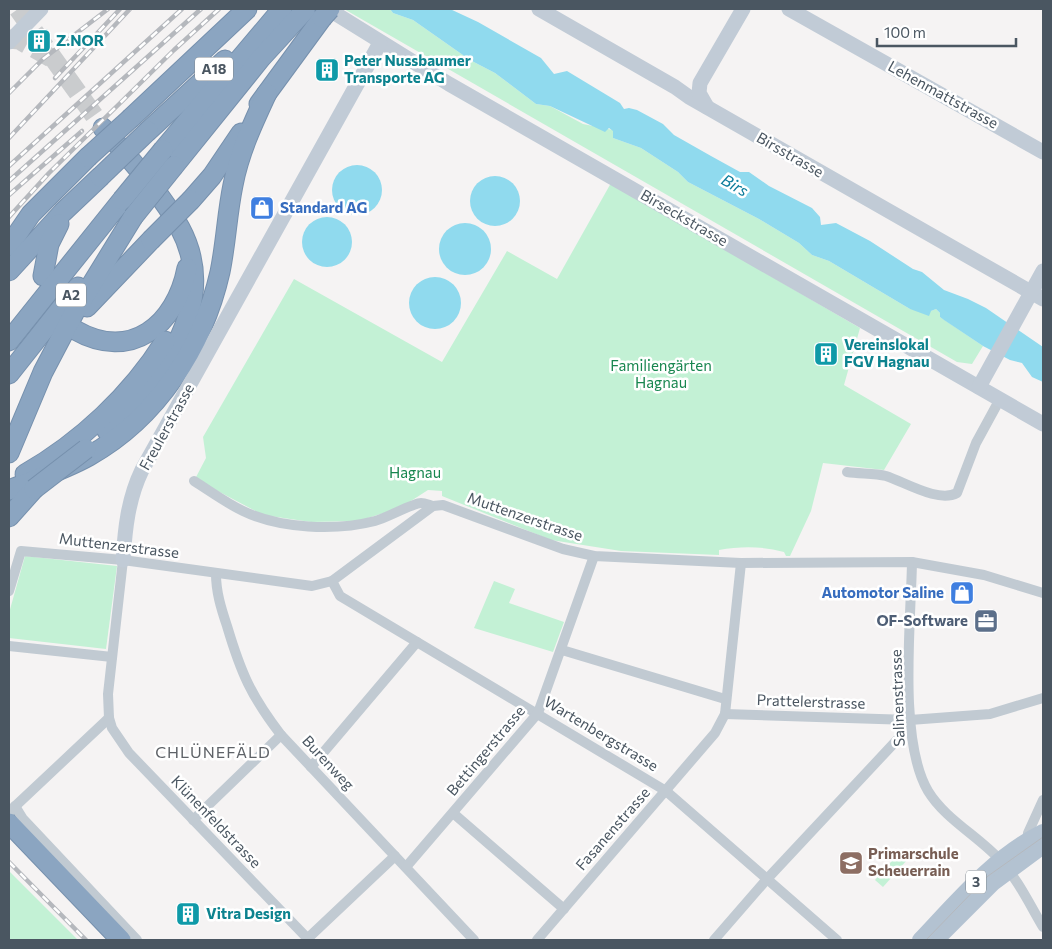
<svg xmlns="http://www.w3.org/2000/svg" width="1052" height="949" font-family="Commissioner,sans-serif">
<rect width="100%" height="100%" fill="#f5f3f3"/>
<g fill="#c3f1d5">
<path d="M344 9H390L393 13 413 20 470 60 495 73 536 104 550 106 583 124 613 130V138L641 148 678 172 688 182 759 219 799 243 812 255 829 261 910 309 931 311 936 309 940 313V317L983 346 972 364 957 362Z"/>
<path d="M611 183 860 328 844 385 911 424 884 470 823 463 811 511 790 556H786L784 552C762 546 741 546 719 550V555L621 551 551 540 442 496V491L428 490 400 508 358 521 311 522 263 515 195 479 206 458 203 437 294 279 442 362 507 251 557 279Z"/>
<path d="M25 556 117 566 106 649 9 638V613Z"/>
<path d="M494 581 515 589 509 603 564 622 553 652 474 628Z"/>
<path d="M899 853 907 860 883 887 875 880Z"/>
<path d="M9 871 78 940H9Z"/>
</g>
<g fill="#90daee">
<path d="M390 9H450L478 22 541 58 554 74 567 71 620 103 624 109 629 108 637 110 663 124 674 135 711 156 740 172H749L769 186 812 208 820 217 821 225 836 223 870 241 913 269 922 272 944 290 968 299 986 308 1043 347V382L1032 377 1022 363 1010 360 983 346 944 320 940 317V313L936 309 931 311 929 316 910 309 829 261 812 255 799 243 759 219 688 182 678 172 641 148 613 138V131L609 128 605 132 550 106 536 104 495 73 470 60 413 20 393 13Z"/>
<circle cx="357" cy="190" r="25"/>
<circle cx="495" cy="201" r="25"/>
<circle cx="327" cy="242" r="25"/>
<circle cx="465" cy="249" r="26"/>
<circle cx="435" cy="303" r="26"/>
</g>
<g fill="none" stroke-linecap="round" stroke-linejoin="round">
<g stroke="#caccce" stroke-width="19" stroke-dasharray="19 9" stroke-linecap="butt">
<path d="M18 9 103 128"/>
<path d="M9 39 19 40 51 58"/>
</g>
<defs>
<g id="highway">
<path d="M259 104 322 18"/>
<path d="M131 118 247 9"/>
<path d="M103 128C128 157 162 194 180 228 221 304 161 380 107 431"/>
<path d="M148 131 225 60"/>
<path d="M163 150 282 9"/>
<path d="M174 166 261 58 306 9"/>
<path d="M191 200 212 176 241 133"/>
<path d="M9 246 31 214 88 157"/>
<path d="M9 271 63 212 100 177"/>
<path d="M43 276 49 244 59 224"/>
<path d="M87 307 151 240"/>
<path d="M75 330C131 362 176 325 187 268"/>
<path d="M9 341 122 200"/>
<path d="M9 374 78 287"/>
<path d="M9 453 43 372 74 313 133 217"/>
<path d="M25 474C81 442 131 395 165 341"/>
<path d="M9 490C36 479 64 470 89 456 157 418 203 347 220 272 226 243 227 214 233 185 239 153 253 123 267 93"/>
<path d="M9 517 34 489"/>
<path d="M9 823 121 940"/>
</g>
</defs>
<use href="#highway" stroke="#7690ad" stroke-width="21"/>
<g stroke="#c1cad2" stroke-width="10">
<path d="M847 472C860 474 875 473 886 476 905 482 938 503 957 493L976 443 1000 399"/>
<path d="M194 481C210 491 226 503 243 511 280 529 336 531 375 521 387 518 413 503 421 503 425 503 429 505 433 506"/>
<path d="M123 560 108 694 109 718 112 728 129 753 309 940"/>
<path d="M912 562C911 622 898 740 928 791 945 819 978 836 1000 860 1017 878 1030 905 1043 927"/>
<path d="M216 574C216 592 221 608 227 626 241 673 251 696 281 735L474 940"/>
<path d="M332 581 340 596 666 791 837 940"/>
<path d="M9 591 21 551 123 560 312 586 332 581 433 506 443 505 563 549 594 556 741 563 912 562 984 575 1043 593"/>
<path d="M9 646 112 657"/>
<path d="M562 650 725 699"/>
<path d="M725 714 910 720 990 714 1043 698"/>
<path d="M311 767 417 642"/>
<path d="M15 806 23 819 137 940"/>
<path d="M9 812 109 718"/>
<path d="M453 813 564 909"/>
<path d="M193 820 281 735"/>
<path d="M1027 843 1028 833 1043 800"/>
<path d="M406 867 538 713 594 556"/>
<path d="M306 940 395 856"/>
<path d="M537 940 715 733 725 714 741 563"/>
<path d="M714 940 767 879 897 740"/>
</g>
<g stroke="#c1cbd6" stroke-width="15">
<path d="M328 9 449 84 1043 424"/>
<path d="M539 9 675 87 689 97 1043 299"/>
<path d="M789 9 1043 152"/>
<path d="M9 42 41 9"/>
<path d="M707 107 699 93 700 83 743 9"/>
<path d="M979 387 1043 271"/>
<path d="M123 560C125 529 128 499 142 470L380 43"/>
</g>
<g stroke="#b3c2d1" stroke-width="16">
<path d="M939 937 993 883 1043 846"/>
<path d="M920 940C957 901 994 856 1043 832"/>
</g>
<use href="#highway" stroke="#8ba5c1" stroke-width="19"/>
<path stroke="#b5b8bd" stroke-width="1" d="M926 940 988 876 1043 837"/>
<defs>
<g id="rail">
<path d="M55 78 120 9"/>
<path d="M9 93 43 59 108 9"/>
<path d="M9 138 130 9"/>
<path d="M9 166 182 9"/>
<path d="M9 181 201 9"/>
<path d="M9 195 82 131"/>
<path d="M9 217 49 173 174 50 219 9"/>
<path d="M9 862 86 940"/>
</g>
</defs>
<use href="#rail" stroke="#b5b8bd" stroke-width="4.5"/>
<use href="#rail" stroke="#fff" stroke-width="2.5" stroke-dasharray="8" stroke-linecap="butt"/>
<defs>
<g id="highway-bridge">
<path d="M322 18 330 9"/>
<path d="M88 157 131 118"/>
<path d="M100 177 148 131"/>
<path d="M122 200 163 150"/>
<path d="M133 217 174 166"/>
<path d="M151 240 191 200"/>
<path d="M34 489 86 449"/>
</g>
</defs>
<use href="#highway-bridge" stroke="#7690ad" stroke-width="21" stroke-linecap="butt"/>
<use href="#highway-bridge" stroke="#8ba5c1" stroke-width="19"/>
</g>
<defs>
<symbol id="building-square" viewBox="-11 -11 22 22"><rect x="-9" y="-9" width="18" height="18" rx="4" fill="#0f9aa8" stroke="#fff"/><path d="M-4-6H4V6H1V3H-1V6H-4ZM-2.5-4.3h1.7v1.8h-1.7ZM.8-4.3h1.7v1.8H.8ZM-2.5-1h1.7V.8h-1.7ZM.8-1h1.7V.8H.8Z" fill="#fff"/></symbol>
<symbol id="shop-square" viewBox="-11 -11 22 22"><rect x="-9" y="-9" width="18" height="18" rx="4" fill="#3f7fe0" stroke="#fff"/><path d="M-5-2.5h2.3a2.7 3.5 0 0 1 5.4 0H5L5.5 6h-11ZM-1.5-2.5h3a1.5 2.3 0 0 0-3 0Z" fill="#fff"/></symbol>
<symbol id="office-square" viewBox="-11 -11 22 22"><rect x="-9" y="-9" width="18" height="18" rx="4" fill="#5c6f8a" stroke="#fff"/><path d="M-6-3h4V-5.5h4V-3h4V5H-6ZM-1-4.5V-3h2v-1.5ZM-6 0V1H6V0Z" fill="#fff"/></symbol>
<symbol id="school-square" viewBox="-11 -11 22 22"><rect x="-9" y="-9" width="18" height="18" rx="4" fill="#8d6e63" stroke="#fff"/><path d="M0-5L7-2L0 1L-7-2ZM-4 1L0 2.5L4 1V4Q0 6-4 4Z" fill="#fff"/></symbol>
</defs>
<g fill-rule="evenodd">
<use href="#building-square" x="25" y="27" width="28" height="28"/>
<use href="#building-square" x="313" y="56" width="28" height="28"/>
<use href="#shop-square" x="248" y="194" width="28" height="28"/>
<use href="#building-square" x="812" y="340" width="28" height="28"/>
<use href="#shop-square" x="948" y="579" width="28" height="28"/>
<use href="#office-square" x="972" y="607" width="28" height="28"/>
<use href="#school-square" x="837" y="849" width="28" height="28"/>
<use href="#building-square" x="174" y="900" width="28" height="28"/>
</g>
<g text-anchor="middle" stroke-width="5" stroke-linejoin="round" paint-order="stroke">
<g fill="#fff" stroke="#808990" stroke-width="1">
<rect x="195" y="57.5" width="38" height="23" rx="4"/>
<rect x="56" y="283.5" width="30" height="23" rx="4"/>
<rect x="966" y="870.5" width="20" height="23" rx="4"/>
</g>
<g font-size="14" font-weight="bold" fill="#4a5661">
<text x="214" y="74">A18</text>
<text x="71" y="300">A2</text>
<text x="976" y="887">3</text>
</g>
<g font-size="15" font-weight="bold" fill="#0d838f" stroke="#fff" text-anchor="start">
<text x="56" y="46">Z.NOR</text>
<text x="344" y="66">Peter Nussbaumer<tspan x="344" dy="17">Transporte AG</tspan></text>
<text x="844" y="350">Vereinslokal<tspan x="844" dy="17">FGV Hagnau</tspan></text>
<text x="206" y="919">Vitra Design</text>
</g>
<g font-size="15" fill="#4a5661" stroke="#fff">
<text transform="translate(943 95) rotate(29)" y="5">Lehenmattstrasse</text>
<text transform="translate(790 155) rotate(30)" y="5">Birsstrasse</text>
<text transform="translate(684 218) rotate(30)" y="5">Birseckstrasse</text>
<text transform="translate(167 427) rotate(-61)" y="5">Freulerstrasse</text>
<text transform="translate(525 517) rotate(19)" y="5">Muttenzerstrasse</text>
<text transform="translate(119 546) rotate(7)" y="5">Muttenzerstrasse</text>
<text transform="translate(898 698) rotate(-92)" y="5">Salinenstrasse</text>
<text transform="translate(811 702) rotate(2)" y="5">Prattelerstrasse</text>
<text transform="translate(601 734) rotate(31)" y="5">Wartenbergstrasse</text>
<text transform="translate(486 751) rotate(-50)" y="5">Bettingerstrasse</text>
<text transform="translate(328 763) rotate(47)" y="5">Burenweg</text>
<text transform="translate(216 822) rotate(46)" y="5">Klünenfeldstrasse</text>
<text transform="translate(613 829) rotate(-49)" y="5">Fasanenstrasse</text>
</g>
<g font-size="15" font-weight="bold" fill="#366cbe" stroke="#fff" text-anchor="start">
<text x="280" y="213">Standard AG</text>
<text x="944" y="598" text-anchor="end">Automotor Saline</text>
</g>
<g font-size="15" fill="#17864f" stroke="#fff">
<text x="661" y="371">Familiengärten<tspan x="661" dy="17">Hagnau</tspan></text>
<text x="415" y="478">Hagnau</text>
</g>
<g font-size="15" font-weight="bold" fill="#4e5e75" stroke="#fff" text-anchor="end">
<text x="968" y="626">OF-Software</text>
</g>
<g font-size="15" font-weight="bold" fill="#785e54" stroke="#fff" text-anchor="start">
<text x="868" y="859">Primarschule<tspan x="868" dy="17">Scheuerrain</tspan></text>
</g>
<g font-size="16" font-style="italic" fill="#0c7c9b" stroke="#fff">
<text transform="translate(735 185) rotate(30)" y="6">Birs</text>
</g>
<g font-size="16" letter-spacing="1" fill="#5f6368" stroke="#fff">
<text x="213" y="758">CHLÜNEFÄLD</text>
</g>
</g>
<rect width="1052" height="949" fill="none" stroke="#4a5661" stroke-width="20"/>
<path d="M877 38v8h139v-8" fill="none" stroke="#4a5661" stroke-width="2.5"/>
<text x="884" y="38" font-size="15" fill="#4a5661" stroke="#ffffff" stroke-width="4" paint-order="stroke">100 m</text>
</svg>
